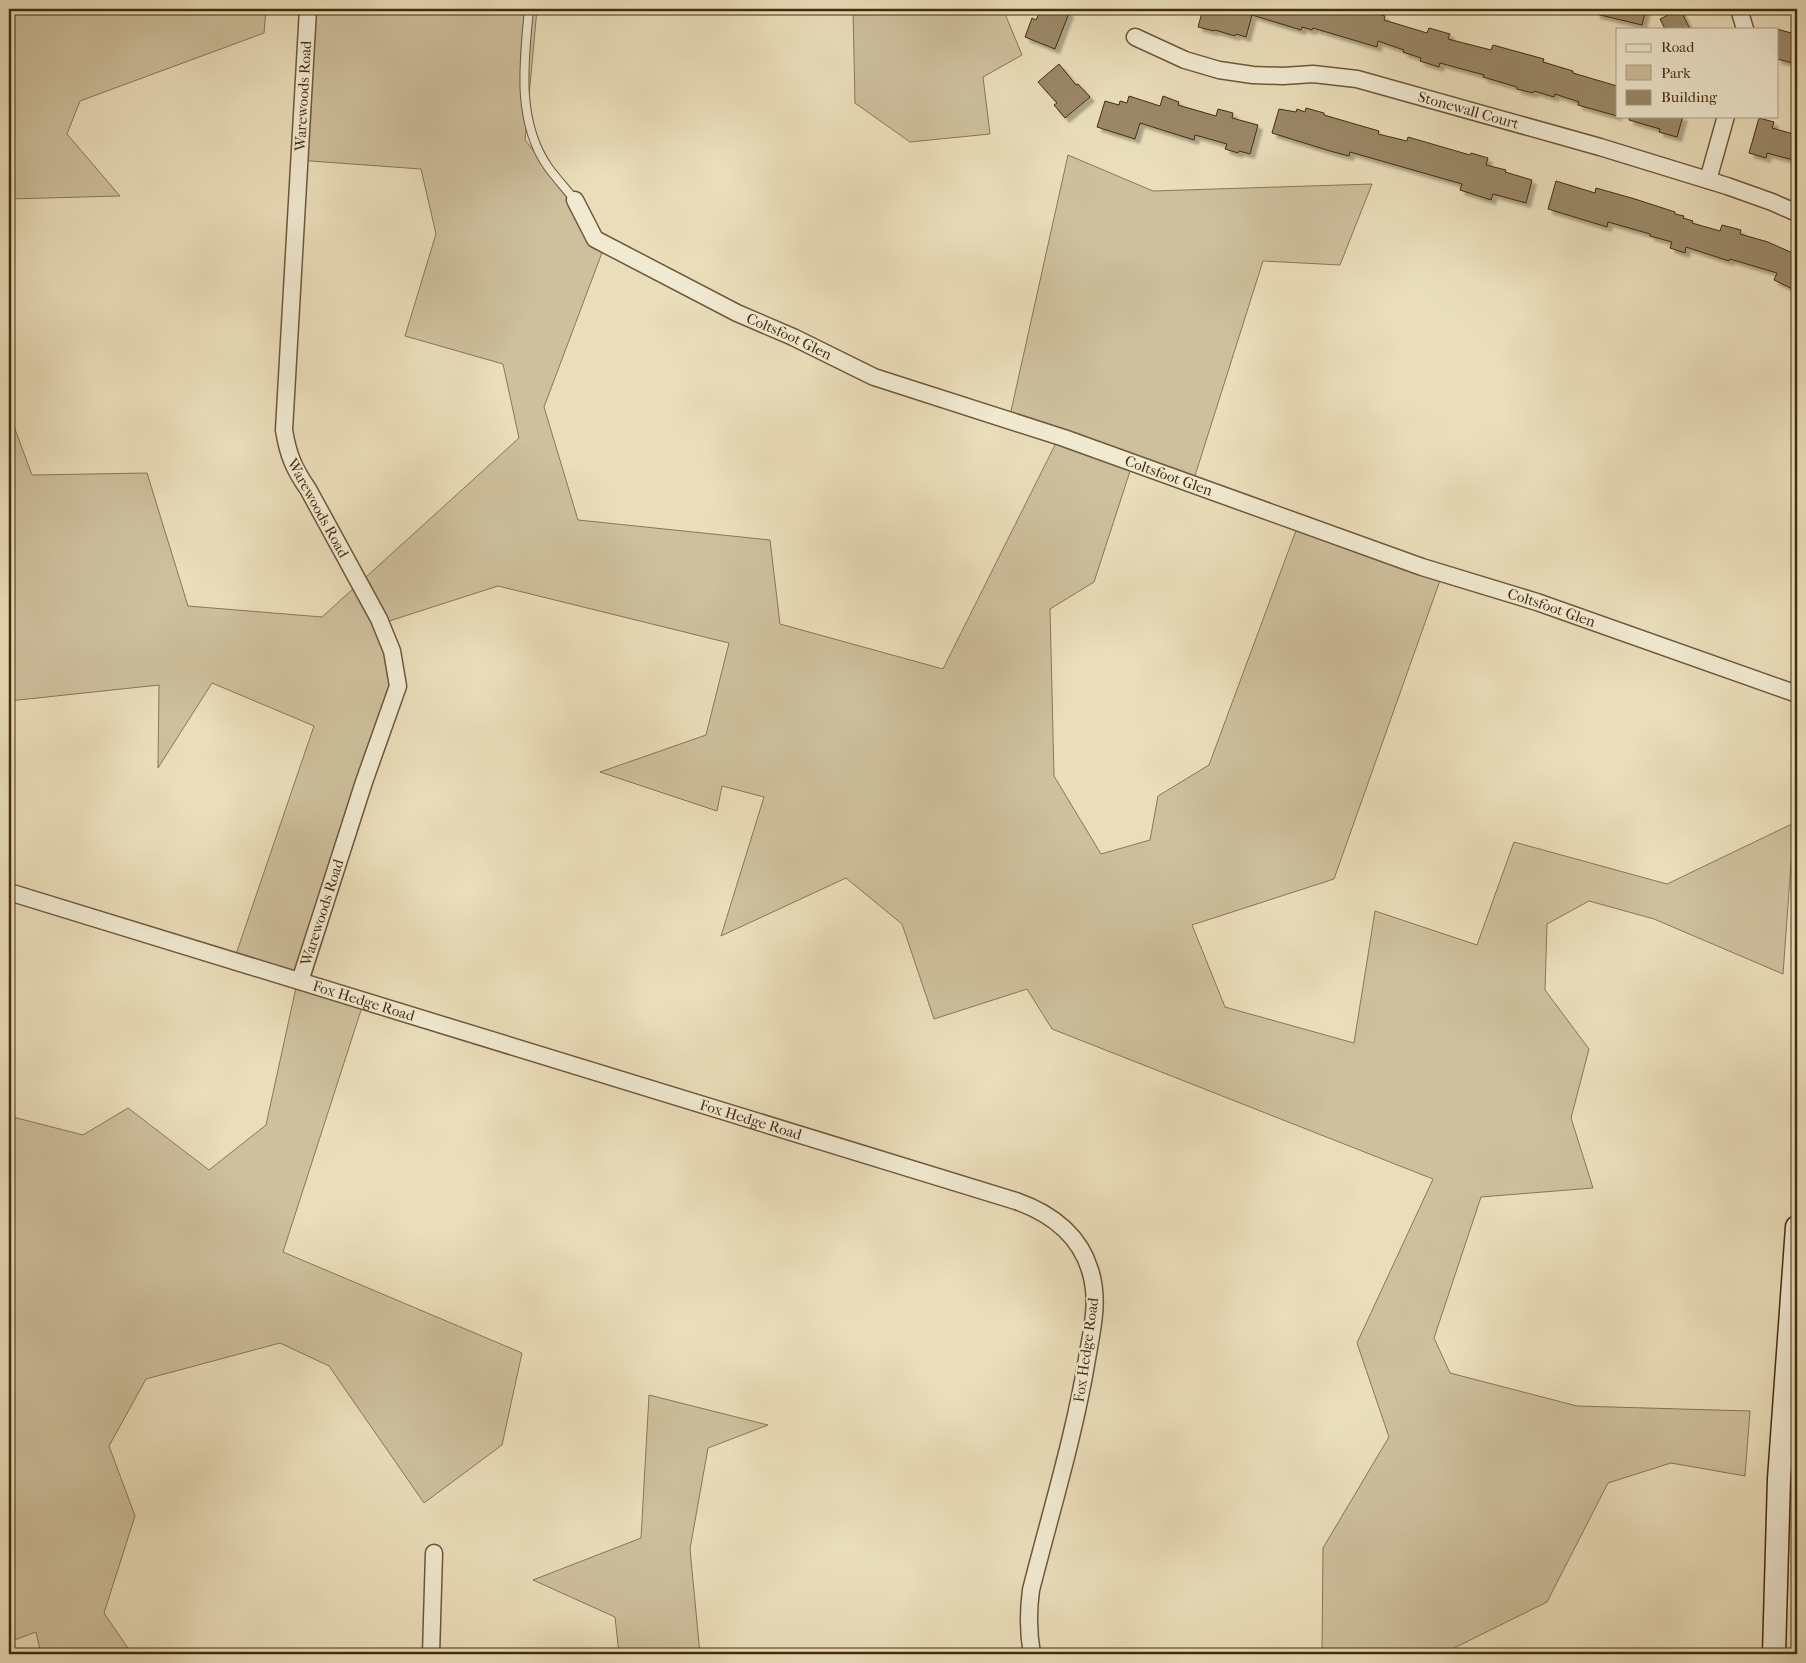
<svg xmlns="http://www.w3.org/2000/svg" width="1806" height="1663" font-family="'IM FELL French Canon',serif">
<defs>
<filter id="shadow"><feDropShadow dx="4.5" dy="4.5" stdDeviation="1" flood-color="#0004"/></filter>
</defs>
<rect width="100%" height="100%" fill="#eadeba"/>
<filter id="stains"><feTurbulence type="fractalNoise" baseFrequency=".004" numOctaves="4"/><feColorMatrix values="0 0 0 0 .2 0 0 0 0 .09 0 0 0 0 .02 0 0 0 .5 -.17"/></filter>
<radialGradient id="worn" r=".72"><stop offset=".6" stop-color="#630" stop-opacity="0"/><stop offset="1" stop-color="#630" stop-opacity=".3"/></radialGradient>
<g fill="#cec09d" stroke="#8a7655">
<path d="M9 9H266L264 33 80 101 67 134 120 196 9 199Z"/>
<path d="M304 9H537L525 140 606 242 544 407 578 520 770 540 780 624 943 669 1059 437 1009 420 1068 155 1153 191 1372 184 1340 265 1263 261 1193 482 1133 462 1094 582 1050 609 1054 776 1101 854 1150 840 1158 796 1209 765 1301 517 1443 572 1334 879 1192 925 1225 1007 1354 1043 1375 911 1477 945 1514 842 1667 884 1794 823 1783 974 1654 919 1589 901 1547 924 1545 990 1589 1049 1571 1118 1593 1188 1481 1197 1434 1338 1450 1373 1577 1406 1750 1411 1745 1476 1671 1463 1608 1483 1547 1602 1442 1654H1322L1323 1548 1389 1437 1357 1343 1433 1179 1052 1029 1027 989 934 1019 902 924 846 878 721 936 764 797 722 786 717 811 600 772 706 735 729 643 498 586 386 622 396 709 308 986 363 1004 283 1252 522 1353 502 1445 424 1503 329 1366 280 1343 146 1379 109 1446 135 1516 104 1613 132 1654H41L36 1632 9 1642V1116L83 1135 128 1108 209 1170 266 1125 297 983 233 963 314 726 212 683 158 768 159 685 9 701V413L32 475 147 473 188 606 322 617 519 438 503 364 405 336 436 234 421 169 297 160Z"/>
<path d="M853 9H1003L1022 55 983 77 990 134 910 142 855 103Z"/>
<path d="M649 1395 768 1425 708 1448 690 1549 700 1654H619L615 1617 533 1580 641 1538Z"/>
</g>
<g fill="#9b8967" stroke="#452c0d" filter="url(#shadow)">
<path d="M1041 9H1068L1067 12 1069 13 1055 49 1025 37 1032 18 1036 20Z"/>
<path d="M1203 9H1348L1367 14 1368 11 1385 16 1384 20 1427 33 1429 28 1450 34 1448 39 1491 50 1493 45 1511 50 1544 59 1543 62 1573 71V73L1617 86V116L1578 105 1579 102 1555 94 1554 97 1534 91 1533 93 1517 89V87L1483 77 1484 75 1440 63 1439 67 1420 61 1421 58 1403 52 1404 50 1378 41 1377 47 1313 28 1312 30 1302 27 1301 30 1252 15 1246 37 1236 34 1235 36 1215 30 1214 31 1198 27Z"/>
<path d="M1596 9H1646L1642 25 1596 14Z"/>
<path d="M1680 9 1690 29H1665L1660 19Z"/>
<path d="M1777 29 1795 34 1794 39 1797 40V64L1777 59Z"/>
<path d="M1059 64 1076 85 1078 84 1090 97 1065 118 1054 105 1057 103 1038 82Z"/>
<path d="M1129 96 1160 106 1163 96 1179 102 1178 105 1216 116 1218 109 1233 113 1232 118 1258 125 1250 154 1239 151 1238 153 1225 149 1227 144 1195 135 1194 140 1140 123 1135 139 1097 127 1105 101 1119 105 1120 101 1127 103Z"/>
<path d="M1306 108 1324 113V115L1379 131 1378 134 1407 141 1408 137 1470 155 1471 153 1488 158 1486 165 1506 170 1505 172 1532 180 1526 203 1493 194 1491 200 1460 190 1462 184 1350 152 1349 156 1330 151 1272 133 1279 109 1296 112 1297 109 1305 112Z"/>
<path d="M1630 116H1683L1677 137 1659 132 1660 129 1629 120Z"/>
<path d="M1759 118 1774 122 1772 128 1797 135V161L1767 153 1766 158 1749 153Z"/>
<path d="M1556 181 1595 193 1596 188 1635 199 1675 212V214L1684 216 1683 218 1693 221 1692 223 1720 231 1722 225 1741 230 1740 234 1768 242 1797 255V291L1774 280 1777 273 1730 259 1729 261 1686 247 1685 253 1670 248 1672 242 1650 236V234L1608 222 1607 227 1548 209Z"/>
</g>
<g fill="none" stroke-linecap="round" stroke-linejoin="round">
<defs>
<path id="lane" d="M529 9C524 61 516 121 548 167 556 178 566 189 575 200"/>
<g id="street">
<path d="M1739 9 1745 29"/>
<path id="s1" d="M1135 37 1185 60 1219 70 1253 75 1283 76 1313 74 1357 79 1600 147 1727 186 1772 202 1797 213"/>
<path d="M1708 180 1726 116"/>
<path id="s2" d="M575 200 595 239 737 313 793 337 874 377 1064 438 1422 567 1537 602 1797 694"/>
<path id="s3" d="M9 892 1016 1201C1050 1213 1079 1234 1090 1270 1099 1298 1093 1326 1088 1353 1075 1434 1051 1511 1031 1590 1028 1612 1028 1632 1032 1654"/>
<path id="s4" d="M300 981 364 782 398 686 392 651 379 619 308 489C294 469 288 455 284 430L308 9"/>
<path d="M1780 1451 1797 1452"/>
<path d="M431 1654 434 1553"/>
</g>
<path id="secondary" d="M1774 1654 1779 1479 1797 1227"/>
</defs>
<use href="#lane" stroke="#6e5838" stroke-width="10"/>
<use href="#street" stroke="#6e5838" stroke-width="19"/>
<use href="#secondary" stroke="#452c0d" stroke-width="25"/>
<use href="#lane" stroke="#f1ead2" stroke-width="8"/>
<use href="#street" stroke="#f1ead2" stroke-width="16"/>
<use href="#secondary" stroke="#f1ead2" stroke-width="22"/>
</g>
<g text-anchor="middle" stroke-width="4" stroke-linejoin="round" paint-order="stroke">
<g font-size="15" fill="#452c0d" stroke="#f1ead2">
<text dy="5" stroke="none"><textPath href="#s4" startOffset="928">Warewoods Road</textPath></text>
<text dy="5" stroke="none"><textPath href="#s1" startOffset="345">Stonewall Court</textPath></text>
<text dy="5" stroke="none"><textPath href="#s2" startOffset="261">Coltsfoot Glen</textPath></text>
<text dy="5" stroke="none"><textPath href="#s2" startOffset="666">Coltsfoot Glen</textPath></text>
<text transform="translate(318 508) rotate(61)" y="5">Warewoods Road</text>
<text dy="5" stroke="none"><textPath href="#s2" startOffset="1071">Coltsfoot Glen</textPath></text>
<text dy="5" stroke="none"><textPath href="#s4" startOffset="72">Warewoods Road</textPath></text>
<text dy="5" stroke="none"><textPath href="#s3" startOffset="371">Fox Hedge Road</textPath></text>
<text dy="5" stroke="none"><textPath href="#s3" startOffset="776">Fox Hedge Road</textPath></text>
<text transform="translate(1086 1350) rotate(-82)" y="5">Fox Hedge Road</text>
</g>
</g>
<rect width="1806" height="1663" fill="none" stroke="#eadeba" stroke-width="30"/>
<rect x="10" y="10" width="1786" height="1643" fill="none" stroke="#452c0d" stroke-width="2.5"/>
<rect x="15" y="15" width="1776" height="1633" fill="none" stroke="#452c0d"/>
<rect x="1616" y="28" width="162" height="90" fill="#f1ead2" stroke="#ac9e83"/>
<rect x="1626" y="44" width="25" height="8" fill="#f1ead2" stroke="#ac9e83"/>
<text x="1661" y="52" font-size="15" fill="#452c0d">Road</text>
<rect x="1626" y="65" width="25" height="15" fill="#cec09d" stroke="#ac9e83"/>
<text x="1661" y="78" font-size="15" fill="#452c0d">Park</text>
<rect x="1626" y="90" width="25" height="15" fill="#9b8967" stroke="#ac9e83"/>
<text x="1661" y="102" font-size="15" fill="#452c0d">Building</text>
<rect width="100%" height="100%" filter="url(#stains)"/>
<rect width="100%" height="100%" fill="url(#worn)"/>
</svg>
